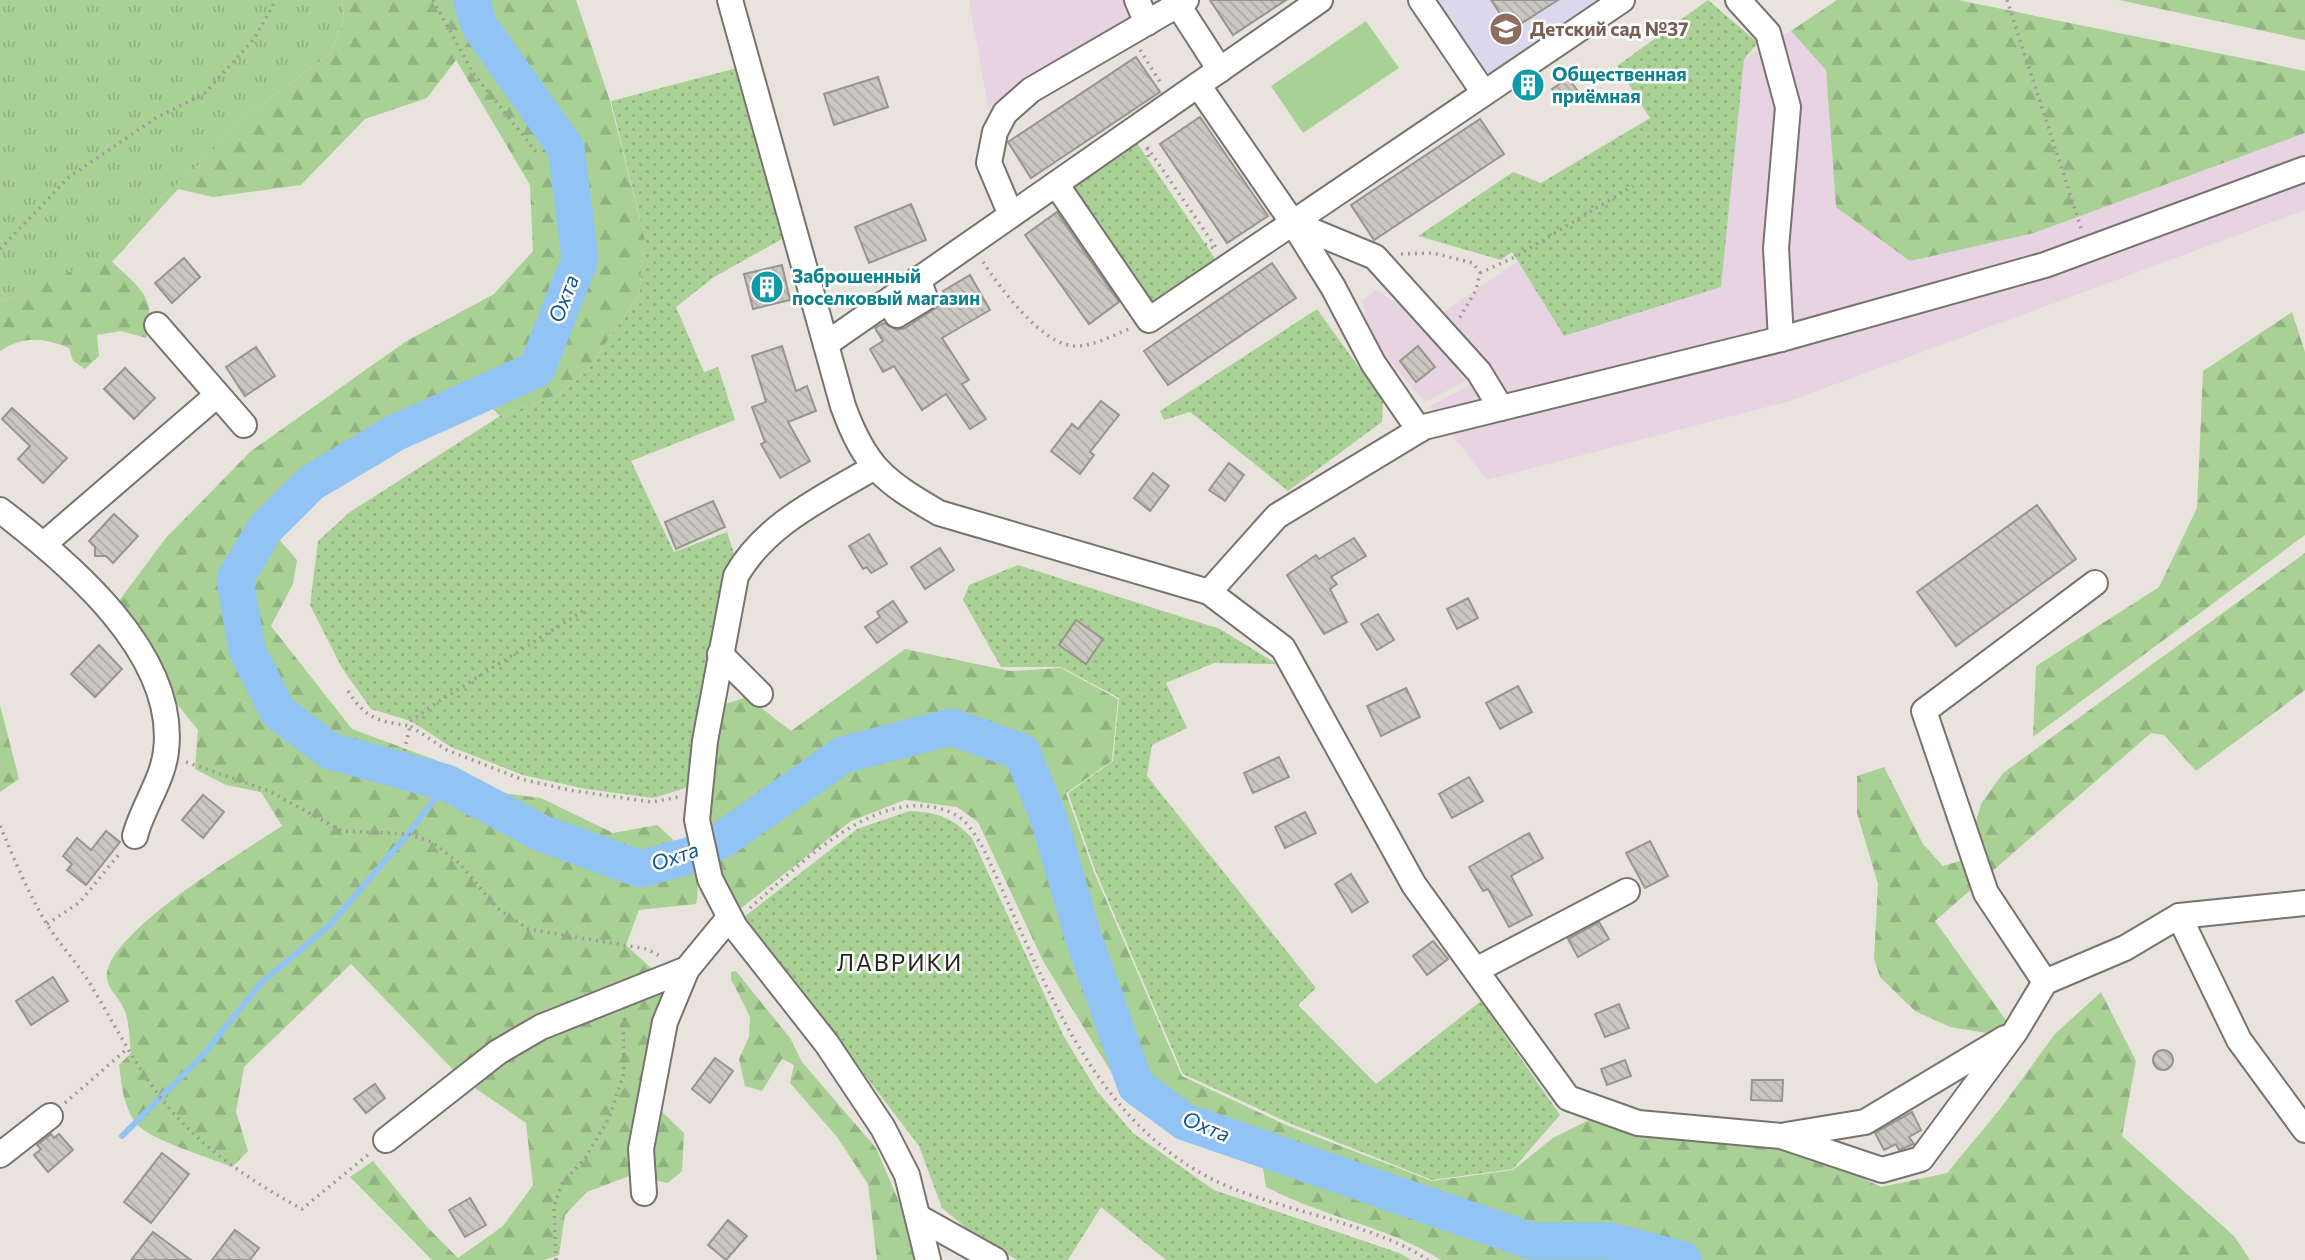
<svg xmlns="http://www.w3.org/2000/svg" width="2305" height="1260" font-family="Commissioner,sans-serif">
<defs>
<pattern id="grass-tufts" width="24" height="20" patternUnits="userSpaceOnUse" patternTransform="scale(1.75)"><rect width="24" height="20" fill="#a9d196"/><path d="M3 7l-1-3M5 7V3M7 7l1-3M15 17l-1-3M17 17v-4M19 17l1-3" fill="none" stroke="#91b381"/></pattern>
<pattern id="forest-firs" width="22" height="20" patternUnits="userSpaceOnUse" patternTransform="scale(1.75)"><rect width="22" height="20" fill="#a9d196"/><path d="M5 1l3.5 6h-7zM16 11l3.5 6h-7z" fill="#91b381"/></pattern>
<pattern id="park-dots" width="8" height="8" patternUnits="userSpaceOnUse" patternTransform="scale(1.75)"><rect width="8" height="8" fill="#a9d196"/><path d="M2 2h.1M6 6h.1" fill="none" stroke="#91b381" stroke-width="1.8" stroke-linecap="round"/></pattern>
<pattern id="building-back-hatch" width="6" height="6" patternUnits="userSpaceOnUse" patternTransform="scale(1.75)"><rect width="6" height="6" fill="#cbc7c1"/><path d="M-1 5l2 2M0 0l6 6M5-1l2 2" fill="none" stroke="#aeaba6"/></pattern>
</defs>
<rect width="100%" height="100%" fill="#e9e3dd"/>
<g fill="#e7d3e2">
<path d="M969 0H1167L988 107Z"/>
<path d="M1791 31 1826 70 1836 207 2034 233 2305 133V210L1790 401 1487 480 1430 406 1474 383 1426 324 1517 262 1565 336 1720 287 1744 59Z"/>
<path d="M1376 290 1410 311 1466 381 1425 402 1372 340 1362 301Z"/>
</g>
<path fill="#dbd7ec" d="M1435 0H1597L1490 76Z"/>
<path fill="url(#grass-tufts)" d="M0 0H342L344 20 330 54 251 112 189 175 161 197 123 250 0 302Z"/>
<g fill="url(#forest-firs)">
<path d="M342 0H576L610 101 645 239 639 295 586 372 556 396 500 416 466 383 472 396 393 431 308 480 278 538 297 560 293 584 271 626 352 729 441 762 502 793 541 798 613 833 657 825C681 845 704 871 696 904L639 910 626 945 678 993 656 1081 662 1112 684 1133 682 1171 668 1183 632 1175 587 1192 565 1215 559 1255 544 1260H432L350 1177 373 1161 427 1227 458 1258 503 1226 533 1185 526 1123 463 1080 351 964 244 1067 236 1112 248 1151 232 1167C209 1157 149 1140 136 1123 123 1106 122 1085 119 1065L131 1053C129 1038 130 1019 122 1005 118 997 107 987 107 978 103 934 246 850 282 826L261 792 226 785 195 769 198 730 107 617 165 539 251 451 405 342 494 294 533 251 530 185 456 60 427 98 365 119 301 185 213 197 178 189 112 262C139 287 158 298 146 338L121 331 97 335 99 356 85 369 73 361 69 348C44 338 24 335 0 351V302L123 249 161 197 189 175 251 112 330 54 344 20Z"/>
<path d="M1837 0H1958L2305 71V133L2034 233 1910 261 1836 207 1826 70 1791 31Z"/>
<path d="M2119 0H2305V40Z"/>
<path d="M2292 312 2305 352V535L2033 737 2036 666 2159 587 2197 508 2203 371Z"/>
<path d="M2305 553V690L2196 771 2164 735 2151 733 1935 921 2008 1023 1992 1034 1950 1027 1915 1011 1880 977 1874 958 1878 884 1857 813V776L1884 767 1923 844 1943 866 1966 859 1981 804 2003 773Z"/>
<path d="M905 649 1010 671 1061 668 1118 699 1112 761 1066 793 1094 872 1182 1076 1286 1125 1432 1181 1513 1170 1553 1138 1593 1118 1695 1142 1765 1145 1833 1164 1881 1187 1947 1173 2000 1109 2055 1034 2101 992 2136 1061 2122 1136 2234 1236 2250 1260H1441C1387 1226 1322 1217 1266 1187L1262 1162 1168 1127 1125 1095 1043 961 978 822 957 807 905 800 851 821 740 909 722 887 705 820 722 705 747 697 791 731Z"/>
<path d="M0 705 19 779 0 792Z"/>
<path d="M736 971 790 1038 802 1062 876 1148 900 1204 914 1260H877L868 1184 837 1137 790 1083 794 1065 782 1059 762 1091 745 1086 739 1059 749 1037 750 1017 731 979V972Z"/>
</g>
<g fill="url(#park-dots)">
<path d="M1708 0 1758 43 1744 59 1721 287 1564 336 1512 252 1501 260 1418 236 1513 172 1541 183 1650 118 1617 66Z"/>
<path d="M737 68 782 239 714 277 676 307 704 372 718 367 735 420 631 461 674 552 727 532 737 563 693 786 653 798 586 789 523 775 451 747 411 721 371 709 342 668 310 605 318 541 350 512 500 416 556 396 586 372 639 295 645 239 611 101Z"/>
<path d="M1137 143 1216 260 1151 303 1073 186Z"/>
<path d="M1317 309 1383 401 1382 422 1288 491 1190 412 1164 420 1160 411Z"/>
<path d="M1018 565 1220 629 1277 664 1214 663 1166 683 1187 728 1152 745 1147 776 1316 988 1298 1005 1376 1084 1481 1001 1560 1115 1513 1169 1432 1180 1287 1122 1183 1074 1095 870 1068 793 1113 761 1119 698 1061 667H1001L963 600 969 585Z"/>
<path d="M910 811C938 812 953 818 972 838L1063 1035 1097 1091 1133 1133 1214 1190 1402 1254 1411 1260H1166L1101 1207 1068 1260H1017L976 1236 942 1208 919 1146 744 917 857 829Z"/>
</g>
<path fill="#a9d196" d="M1366 21 1399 68 1303 133 1271 86Z"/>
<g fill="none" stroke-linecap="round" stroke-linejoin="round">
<path stroke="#91c3f5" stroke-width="6" d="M122 1136 203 1055 261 983 329 926 408 834 447 783"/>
<path stroke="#91c3f5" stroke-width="37" d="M471 0 480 27 566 148 580 259 537 369 395 433 311 483 265 529 235 579 247 650 278 712 330 751 447 783 541 833 640 869 689 856 723 839 843 755 951 727 1022 752 1049 819 1083 936 1136 1086 1185 1122 1531 1241H1610L1683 1260"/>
</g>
<g fill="url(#building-back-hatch)" stroke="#98958f" stroke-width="2">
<path d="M1210 0H1286L1233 35Z"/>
<path d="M1491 0H1558L1511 30Z"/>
<path d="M1136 57 1160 92 1031 178 1008 142Z"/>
<path d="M878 77 888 107 834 125 824 94Z"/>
<path d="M1568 78 1580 94 1564 106 1552 89Z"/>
<path d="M1200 117 1268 216 1227 243 1160 144Z"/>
<path d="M1480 119 1504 154 1374 240 1351 205Z"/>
<path d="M911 204 926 240 869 263 855 227Z"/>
<path d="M1057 212 1119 302 1089 324 1025 235Z"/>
<path d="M184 258 200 277 172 303 155 283Z"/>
<path d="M1272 263 1296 298 1168 385 1144 351Z"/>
<path d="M782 265 790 300 753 309 744 274Z"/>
<path d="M970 275 990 310 942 338 969 380 962 384 986 419 970 429 946 394 922 410 894 366 883 372 870 349 883 341 875 328 884 323 897 330 905 328 948 300 943 291Z"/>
<path d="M782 346 796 391 807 386 816 411 788 422 810 461 780 478 761 444 765 442 752 407 766 402 752 356Z"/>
<path d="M1418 346 1435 367 1416 382 1400 361Z"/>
<path d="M256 347 275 376 245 396 226 367Z"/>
<path d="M125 368 155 398 134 419 104 389Z"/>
<path d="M1101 401 1119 415 1090 452 1094 455 1080 474 1051 451 1072 424 1078 429Z"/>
<path d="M12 408 67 458 43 483 18 459 30 446 2 419Z"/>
<path d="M1229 463 1244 475 1225 501 1209 490Z"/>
<path d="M1153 473 1169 486 1150 511 1134 498Z"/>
<path d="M713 501 725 527 676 549 665 522Z"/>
<path d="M2037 505 2076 559 1956 646 1917 592Z"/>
<path d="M114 514 138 536 113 563 106 556H95V547L89 541Z"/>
<path d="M869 534 887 564 871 573 867 567 863 569 849 546Z"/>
<path d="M1354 538 1366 556 1331 577 1337 584 1330 589 1347 622 1324 634 1287 575 1316 555 1319 559Z"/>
<path d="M940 548 954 570 925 589 911 567Z"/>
<path d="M1468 598 1478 618 1457 629 1447 609Z"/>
<path d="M893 601 907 622 877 643 865 627 880 617 877 612Z"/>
<path d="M1378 614 1394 640 1377 650 1361 624Z"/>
<path d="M1076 620 1103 639 1086 664 1059 645Z"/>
<path d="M99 645 122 669 95 697 71 674Z"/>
<path d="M1518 686 1532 712 1500 729 1486 703Z"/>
<path d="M1406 688 1420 717 1381 736 1367 706Z"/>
<path d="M1279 757 1289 777 1253 793 1244 773Z"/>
<path d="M1469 777 1483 801 1452 818 1439 794Z"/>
<path d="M203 795 224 812 203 838 182 820Z"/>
<path d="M1305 812 1316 833 1285 848 1275 827Z"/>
<path d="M106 831 120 842 86 885 67 870 72 864 63 856 77 838 91 850Z"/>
<path d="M1529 833 1543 858 1511 876 1532 915 1509 927 1488 889 1483 891 1469 867Z"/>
<path d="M1650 841 1668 876 1645 888 1626 853Z"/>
<path d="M1351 874 1368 902 1352 912 1335 884Z"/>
<path d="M1599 922 1609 939 1578 957 1568 939Z"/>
<path d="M1433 941 1448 959 1427 975 1413 956Z"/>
<path d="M53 977 68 1001 31 1025 16 1001Z"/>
<path d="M1619 1004 1629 1028 1605 1037 1595 1014Z"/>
<circle cx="2163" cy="1060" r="10"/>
<path d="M715 1058 733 1071 710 1103 692 1089Z"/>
<path d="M1625 1060 1631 1076 1607 1085 1601 1069Z"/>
<path d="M1752 1080H1783L1782 1101 1751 1100Z"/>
<path d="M375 1084 385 1098 366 1113 354 1099Z"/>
<path d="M1912 1112 1921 1130 1909 1137 1914 1144 1899 1150 1896 1144 1884 1150 1875 1133Z"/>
<path d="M51 1134 54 1138 59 1134 73 1150 48 1172 34 1155 41 1149 37 1145Z"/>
<path d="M162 1153 189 1174 151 1223 124 1202Z"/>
<path d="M470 1198 486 1225 465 1237 449 1210Z"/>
<path d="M728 1220 747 1236 726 1260 708 1245Z"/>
<path d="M235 1230 259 1248 250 1260H212Z"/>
<path d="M153 1232 191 1260H131Z"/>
</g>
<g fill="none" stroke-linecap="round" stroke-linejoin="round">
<defs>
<g id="minor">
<path d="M730 0 843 406C865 467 884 481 939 513L1209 592 1283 648 1414 885 1568 1098 1638 1123 1781 1136 1882 1170 1921 1159 2015 1032 2045 982 2125 948 2179 916 2305 903"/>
<path d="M1137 0 1147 23"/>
<path d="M1421 0 1484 93"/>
<path d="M1738 0 1768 33 1788 107 1776 248 1781 339"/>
<path d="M1178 5 1220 70"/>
<path d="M1198 85 1293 223 1333 287 1373 363 1419 430"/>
<path d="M1056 184 1149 320 1622 0"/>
<path d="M1011 215 989 163 995 132 1005 113 1031 90 1186 0"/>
<path d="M1293 223 1375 257 1479 372 1501 408"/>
<path d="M889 301 897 315 925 298 918 279"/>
<path d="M157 325 244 425"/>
<path d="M826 344 1320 0"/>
<path d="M873 468C824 497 765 524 736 576L705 741 697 820 710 879 735 927 827 1044 883 1128 907 1175 928 1260"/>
<path d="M0 510C69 563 178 654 166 751 163 780 142 808 135 836"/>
<path d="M44 544 216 396"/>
<path d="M1209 592 1277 516 1424 427 1781 339 2045 265 2305 169"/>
<path d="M720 654 760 694"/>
<path d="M2179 916 2239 1040 2305 1130"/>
<path d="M1476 970 1627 891"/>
<path d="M2045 982 1986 893 1924 711 2095 583"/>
<path d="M1786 1135 1865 1122 2005 1038"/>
<path d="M386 1140 498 1052 541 1027 687 969 729 918"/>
<path d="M0 1155 50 1116"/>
<path d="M644 1193 641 1149 665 1022 687 969"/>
<path d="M918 1217 995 1260"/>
</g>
</defs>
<use href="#minor" stroke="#79736f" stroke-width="28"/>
<g stroke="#a09b97" stroke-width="3.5" stroke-dasharray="2 5" stroke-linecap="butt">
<path d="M433 0 473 73 537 153"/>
<path d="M2007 0 2081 228"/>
<path d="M1140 50 1162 85"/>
<path d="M1147 147 1217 249"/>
<path d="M1147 148 1149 160"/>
<path d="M1205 244 1215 249"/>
<path d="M0 249 69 177 156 118 204 94 254 39 276 0"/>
<path d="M1401 254 1433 253 1473 263 1480 273 1476 290 1459 319"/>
<path d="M983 262C1001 289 1043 347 1077 346 1094 346 1113 335 1129 329"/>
<path d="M1480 273 1515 257 1633 186"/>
<path d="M583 611 430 707 411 721 410 726 447 750 521 779 569 790 652 802 678 797"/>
<path d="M348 691C366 719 378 721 410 726L404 752"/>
<path d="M186 762 269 791 342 831 408 834 432 842 459 863 497 908 528 929 647 949 660 956"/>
<path d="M0 826C14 858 27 891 45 921 58 943 76 961 89 982 111 1018 130 1056 155 1090 192 1142 247 1179 302 1209L369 1154"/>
<path d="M750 908C800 865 883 777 956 815 968 822 976 836 983 848 1044 975 1090 1131 1234 1189 1292 1212 1377 1226 1428 1260"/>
<path d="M47 924 80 902 120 853"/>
<path d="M65 1103 127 1049"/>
<path d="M556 1260 554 1206 562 1184 585 1158 609 1118 624 1073 623 1026 625 1018"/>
</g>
<use href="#minor" stroke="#fff" stroke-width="24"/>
</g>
<defs>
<symbol id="school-disc" viewBox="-11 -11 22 22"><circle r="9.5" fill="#8d6e63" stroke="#fff"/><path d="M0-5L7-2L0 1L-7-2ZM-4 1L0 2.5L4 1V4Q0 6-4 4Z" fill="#fff"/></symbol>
<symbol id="building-disc" viewBox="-11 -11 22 22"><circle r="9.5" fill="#0f9aa8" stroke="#fff"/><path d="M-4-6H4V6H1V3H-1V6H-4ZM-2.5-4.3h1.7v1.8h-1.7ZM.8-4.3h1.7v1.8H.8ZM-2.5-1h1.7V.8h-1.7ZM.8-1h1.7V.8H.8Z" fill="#fff"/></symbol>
</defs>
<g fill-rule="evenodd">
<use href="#school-disc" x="1487" y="10" width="38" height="38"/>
<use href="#building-disc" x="1509" y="66" width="38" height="38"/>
<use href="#building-disc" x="748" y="268" width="38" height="38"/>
</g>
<g text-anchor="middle" stroke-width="5" stroke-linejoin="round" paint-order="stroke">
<g font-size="19" font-weight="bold" fill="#785e54" stroke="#fff" text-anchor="start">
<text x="1530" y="36">Детский сад №37</text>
</g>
<g font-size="19" font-weight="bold" fill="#0d838f" stroke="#fff" text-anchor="start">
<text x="1552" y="81">Общественная<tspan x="1552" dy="22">приёмная</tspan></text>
<text x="792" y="283">Заброшенный<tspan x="792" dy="22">поселковый магазин</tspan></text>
</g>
<g font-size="21" font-style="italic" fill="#12558e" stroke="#fff">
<text transform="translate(564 299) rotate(-69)" y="7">Охта</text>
<text transform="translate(675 857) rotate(-19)" y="7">Охта</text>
<text transform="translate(1206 1127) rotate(22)" y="7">Охта</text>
</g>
<g font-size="23" letter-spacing="2" fill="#252321" stroke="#fff">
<text x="900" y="971">ЛАВРИКИ</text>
</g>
</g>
</svg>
